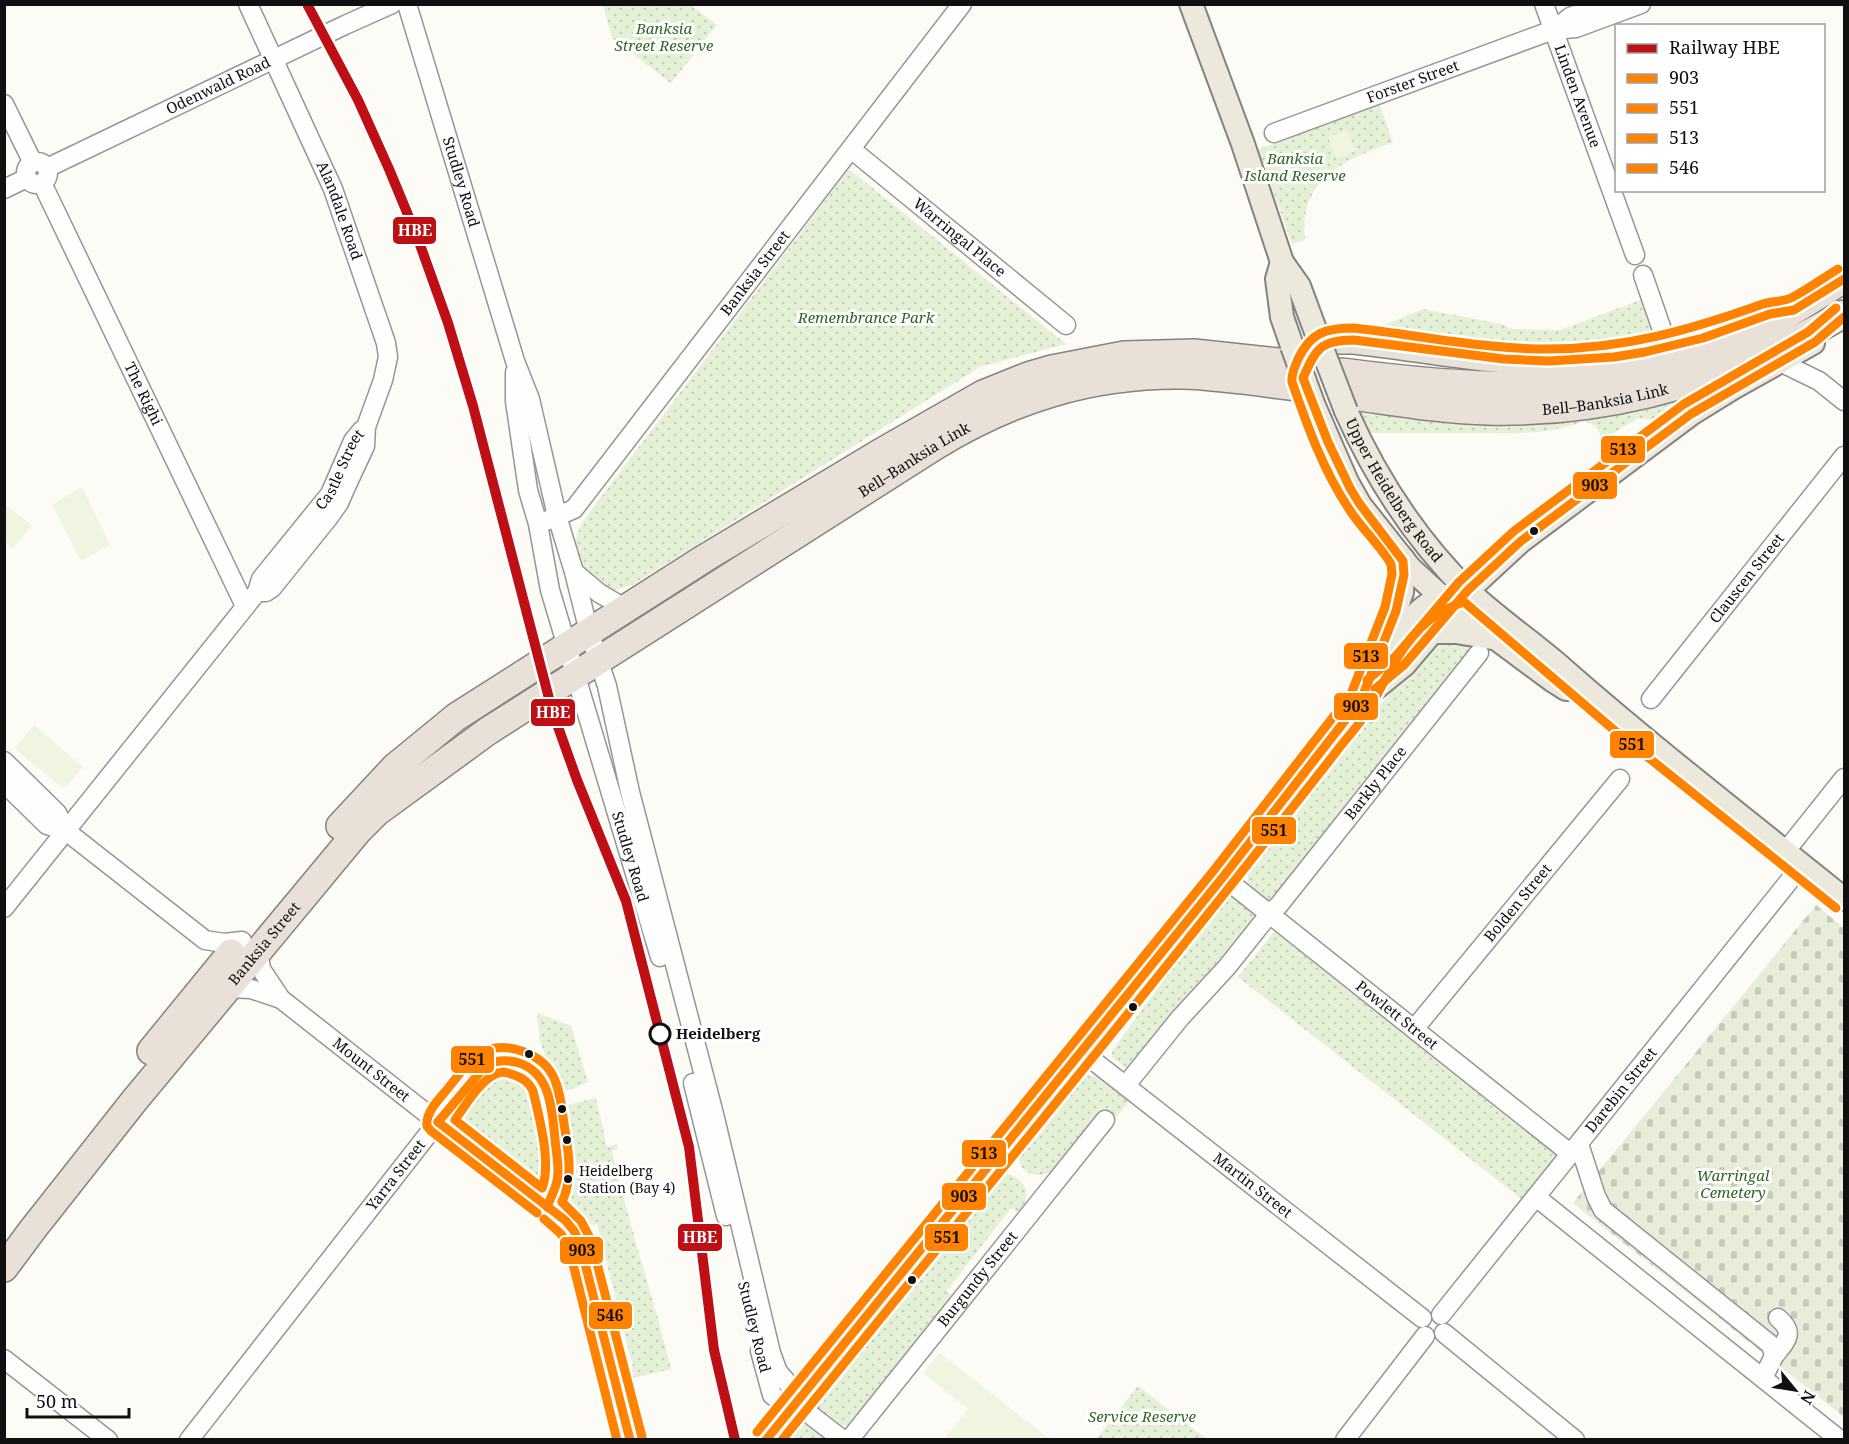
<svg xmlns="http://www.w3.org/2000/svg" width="1849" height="1444" font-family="'Noto Serif',serif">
<defs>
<pattern id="cemetery-stones" width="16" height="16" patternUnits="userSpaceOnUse" patternTransform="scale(1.5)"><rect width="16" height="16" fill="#e8edda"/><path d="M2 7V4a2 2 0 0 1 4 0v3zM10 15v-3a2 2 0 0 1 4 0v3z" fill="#c6caba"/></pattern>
<pattern id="park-dots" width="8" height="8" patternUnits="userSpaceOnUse" patternTransform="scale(1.5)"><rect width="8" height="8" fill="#e5f1d7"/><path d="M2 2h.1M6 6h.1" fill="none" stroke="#c3ceb8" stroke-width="1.8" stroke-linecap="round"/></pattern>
</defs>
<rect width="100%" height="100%" fill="#fcfbf6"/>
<path fill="url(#cemetery-stones)" d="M1816 905 1844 928V1417L1573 1203Z"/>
<g fill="url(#park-dots)">
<path d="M603 5H691L717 25 671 83 612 38Z"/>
<path d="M1378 100 1393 142C1344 161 1299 177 1305 240L1292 244 1258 149 1286 140 1289 136Z"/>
<path d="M849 169 1066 344 980 367 632 585 612 591C594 578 572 564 576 539 577 533 581 526 583 521Z"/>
<path d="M1643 299 1655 335V339L1590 355 1363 333 1424 309 1505 325 1510 329 1560 330Z"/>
<path d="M1696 392 1699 397 1664 421 1638 418 1603 440 1596 426 1584 421C1548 436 1508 433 1469 433 1435 433 1401 433 1366 433L1359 407Z"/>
<path d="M1435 641 1490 645 1271 903 1248 883V874L1252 868 1299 805 1311 786Z"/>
<path d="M1227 895 1237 897 1254 913 1252 918 1134 1066 1126 1068 1112 1057V1051L1162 982 1183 947 1221 899Z"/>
<path d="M1276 929 1560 1156 1523 1200 1238 977Z"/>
<path d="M537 1013 571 1026 588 1082 560 1094 540 1041Z"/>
<path d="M495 1070C505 1070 517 1071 526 1078 546 1094 547 1146 551 1171L549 1178 542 1185H537L536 1181 481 1138H476L456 1121 458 1111 464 1110 489 1079 490 1072Z"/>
<path d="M1090 1075 1101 1078 1130 1100 1113 1121 1101 1112 1057 1167C1041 1184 1012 1172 1020 1149L1074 1085 1081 1078Z"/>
<path d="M596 1098 607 1147 617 1144 618 1149 612 1151C629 1225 653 1296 671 1369L626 1380 623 1370 633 1367 597 1224 582 1226 570 1209 567 1201V1179L558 1107Z"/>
<path d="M1003 1172C1026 1179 1033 1194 1020 1214L1011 1208 947 1291 954 1297 851 1425C838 1429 817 1415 816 1401L818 1396 934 1256 936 1249 997 1175Z"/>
<path d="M1138 1386 1200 1434 1208 1439H1096Z"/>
<path d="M801 1423 811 1426 831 1440H784L795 1427Z"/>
</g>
<g fill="#eff5e1">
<path d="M1347 130 1356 151 1336 159 1328 137Z"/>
<path d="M82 487 110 545 81 561 52 505Z"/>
<path d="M4 504 32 525 13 549 5 542Z"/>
<path d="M34 725 83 767 64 789 15 749Z"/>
<path d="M940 1353 1050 1439H944L968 1409 923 1373Z"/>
</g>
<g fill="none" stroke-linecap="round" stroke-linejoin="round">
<defs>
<g id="minor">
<path id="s1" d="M248 4 333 189 386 343 388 357 383 380 366 427 365 446 345 489 339 503 329 517 272 588 266 592H257"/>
<path id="s2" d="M407 4 515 361 530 399 557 516 574 572 589 632 607 686 630 792 714 1114 771 1353 778 1372 792 1388 795 1403"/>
<path id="s3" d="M1544 4 1635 255"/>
<path d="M1555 29 1570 17 1604 4"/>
<path d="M4 104 33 163"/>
<path id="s4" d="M1274 133 1553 30 1576 28 1641 4"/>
<path id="s5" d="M851 149 1066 325"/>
<circle cx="37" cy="173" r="11"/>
<path id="s6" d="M47 168 345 25 392 4"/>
<path id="s7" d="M42 183 245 606"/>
<path d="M4 189 27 178"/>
<path d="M1643 275 1668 347"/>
<path d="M1780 362 1819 381 1844 401"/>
<path id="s8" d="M515 372V401L528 490 538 524 550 590 660 957"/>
<path id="s9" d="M546 521 574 509 962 4"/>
<path d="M574 572 599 593 626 609"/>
<path id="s10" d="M1651 699 1844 456"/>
<path d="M4 761 57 813 66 831"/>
<path d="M4 783 47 825 66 831 205 940 224 943 242 941"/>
<path d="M1785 852 1844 778"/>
<path id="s11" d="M1223 877 1571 1154"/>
<path id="s12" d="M4 908 257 592 261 579 330 494 353 441 362 430"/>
<path id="s13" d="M258 949 261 969 281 999 571 1227 580 1244 630 1440"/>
<path d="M226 988 251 989 281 999"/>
<path id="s14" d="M1415 1028 1620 779"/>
<path id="s15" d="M1081 1051 1422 1318"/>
<path d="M693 1083 726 1216"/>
<path id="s16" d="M1126 1085 1180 1018 1227 967 1270 913 1279 905 1479 653"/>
<path d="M1579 1144 1596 1196 1603 1210 1771 1345 1774 1356 1763 1378"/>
<path d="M1536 1197 1840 1440"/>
<path id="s17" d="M1441 1315 1802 865"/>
<path d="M1444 1333 1575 1440"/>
<path d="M760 1351 772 1395 780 1401 795 1403"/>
<path d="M1774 1356C1786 1341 1796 1333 1778 1318"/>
<path d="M4 1359 108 1440"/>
<path d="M795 1403 843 1440"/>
<path id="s18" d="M189 1440 465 1087 483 1066 495 1061 524 1065 542 1081 548 1097 558 1171 557 1182 547 1207"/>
<path id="s19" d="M849 1440 1105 1120"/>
<path d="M1345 1440 1425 1336"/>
</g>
<g id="major">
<path d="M1191 4 1243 144 1282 262 1299 286 1323 351"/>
<path d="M1282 262 1277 279 1282 317 1292 346"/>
<path d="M1314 406 1347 482 1360 505 1410 568 1447 602 1552 680 1566 689"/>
<path id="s20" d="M1346 411C1376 478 1416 540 1468 591 1498 619 1532 642 1563 669 1654 749 1750 823 1844 899"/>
<path d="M1431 632H1456L1492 638"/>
<path d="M1383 645 1402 592 1403 559"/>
<path d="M1364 694C1375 667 1403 622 1427 605 1435 600 1444 597 1453 594"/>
<path d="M766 1440 1223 877 1361 700 1404 665 1468 590 1521 541 1691 414 1733 388 1813 343"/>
</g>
<g id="highway">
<path d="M1321 345 1335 340H1354C1419 347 1484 361 1550 361 1591 361 1632 356 1672 346"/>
<path d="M1342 372C1465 388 1594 399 1712 351 1759 333 1802 306 1844 279"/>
<path id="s21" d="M1352 396C1397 402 1442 410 1488 411 1616 414 1735 377 1844 314"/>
<path d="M340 826 395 767 456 717 705 558 878 454 983 394 1028 376 1052 369 1124 355 1194 353 1287 363"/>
<path d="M151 1051 231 953"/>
<path id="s22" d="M4 1268 33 1229 134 1101 358 831 377 812 488 731 935 446C1012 399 1091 374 1182 375 1220 376 1258 382 1295 387"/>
</g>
</defs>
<use href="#minor" stroke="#969694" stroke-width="21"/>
<use href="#major" stroke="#848381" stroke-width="26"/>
<use href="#highway" stroke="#848381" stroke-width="30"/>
<use href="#minor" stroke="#fffefe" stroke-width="18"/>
<use href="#major" stroke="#ece8db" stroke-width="22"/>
<use href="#highway" stroke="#e9e1d8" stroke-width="27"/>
<defs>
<g id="major-bridge">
<path d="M1292 346 1314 406"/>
<path d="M1323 351 1346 411"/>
</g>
</defs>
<use href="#major-bridge" stroke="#848381" stroke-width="26" stroke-linecap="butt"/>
<use href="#major-bridge" stroke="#ece8db" stroke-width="22"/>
<defs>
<g id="bus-1">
<path d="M1375 689 1404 665 1468 590 1521 541 1691 414 1815 342 1844 317"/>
<path d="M438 1122 566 1221 574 1231 580 1244 630 1440"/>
<path d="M438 1122 487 1064C497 1060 509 1060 519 1063 551 1073 552 1111 555 1139 556 1152 560 1168 557 1181 555 1190 550 1199 547 1207"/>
<path d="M766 1440 1223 877 1361 700 1396 611 1404 575 1403 561 1359 503 1350 488 1328 442 1303 378C1316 349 1320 340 1354 340L1504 359 1549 361 1614 357 1645 352 1703 338 1770 314 1794 310 1844 279"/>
</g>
<g id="bus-2">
<path d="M537 1213 431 1131 427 1126C425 1112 441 1097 449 1087 459 1075 470 1058 484 1051 507 1041 542 1054 553 1076 561 1091 562 1113 565 1130 569 1155 573 1178 562 1202"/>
<path d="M544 1219 561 1234 569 1248 617 1440"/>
<path d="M782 1440C967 1211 1155 984 1336 752 1348 736 1363 721 1372 704 1396 660 1413 618 1464 602L1614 730 1836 908"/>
</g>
<g id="bus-3">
<path d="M1367 680 1396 656 1459 582 1514 531 1684 404 1808 332 1836 308"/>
<path d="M757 1432 1214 870 1351 694 1385 607 1392 574 1391 564C1379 544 1361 528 1349 509 1323 470 1307 425 1292 382 1291 374 1295 367 1298 359 1311 332 1326 328 1354 328 1418 335 1483 349 1548 349 1624 349 1690 330 1760 305 1770 301 1782 302 1791 298 1807 290 1823 278 1838 269"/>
</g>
<g id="bus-4">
<path d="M503 1072C515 1074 528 1079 533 1091 539 1117 552 1163 542 1188L455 1120C465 1106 484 1073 503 1072Z"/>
<path d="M562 1202 581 1221 591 1240 642 1437"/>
</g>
</defs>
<use href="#bus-1" stroke="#fff" stroke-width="14"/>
<use href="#bus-2" stroke="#fff" stroke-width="14"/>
<use href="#bus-3" stroke="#fff" stroke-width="14"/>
<use href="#bus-4" stroke="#fff" stroke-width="14"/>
<use href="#bus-1" stroke="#ff8200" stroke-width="9"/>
<use href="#bus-2" stroke="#ff8200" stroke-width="9"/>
<use href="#bus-3" stroke="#ff8200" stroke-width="9"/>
<use href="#bus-4" stroke="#ff8200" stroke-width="9"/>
<defs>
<path id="rail-1" d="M307 4 358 100 389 169 418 239 448 323 473 406 552 710 577 780 626 901 689 1147 714 1350 735 1440"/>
</defs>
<use href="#rail-1" stroke="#fff" stroke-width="15"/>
<use href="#rail-1" stroke="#be1014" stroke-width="10"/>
</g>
<g fill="#101010" stroke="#fff" stroke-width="2">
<circle cx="1534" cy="531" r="5"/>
<circle cx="1133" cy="1007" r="5"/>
<circle cx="529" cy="1054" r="5"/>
<circle cx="562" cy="1109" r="5"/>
<circle cx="567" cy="1140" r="5"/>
<circle cx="568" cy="1179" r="5"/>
<circle cx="912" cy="1280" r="5"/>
</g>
<circle fill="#fff" stroke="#101010" stroke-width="3" cx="660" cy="1034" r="10"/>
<g text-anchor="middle" stroke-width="6" stroke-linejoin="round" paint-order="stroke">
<g font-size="14" fill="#101010" stroke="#fff" text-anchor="start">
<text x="579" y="1176">Heidelberg<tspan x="579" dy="17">Station (Bay 4)</tspan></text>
</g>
<g font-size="15" font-style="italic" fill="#2e6721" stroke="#fff">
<text x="664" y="34">Banksia<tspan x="664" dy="17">Street Reserve</tspan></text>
<text x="1295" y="164">Banksia<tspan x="1295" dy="17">Island Reserve</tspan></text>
<text x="866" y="323">Remembrance Park</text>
<text x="1733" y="1181">Warringal<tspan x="1733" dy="17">Cemetery</tspan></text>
<text x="1142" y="1422">Service Reserve</text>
</g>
<g font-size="15" fill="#101010" stroke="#fff">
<text dy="5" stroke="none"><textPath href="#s4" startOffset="148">Forster Street</textPath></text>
<text dy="5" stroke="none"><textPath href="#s6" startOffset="190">Odenwald Road</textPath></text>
<text dy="5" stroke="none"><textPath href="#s3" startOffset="98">Linden Avenue</textPath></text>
<text dy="5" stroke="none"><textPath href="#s2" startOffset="186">Studley Road</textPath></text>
<text dy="5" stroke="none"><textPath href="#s1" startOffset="226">Alandale Road</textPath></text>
<text dy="5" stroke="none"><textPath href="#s5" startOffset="140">Warringal Place</textPath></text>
<text dy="5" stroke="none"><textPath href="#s9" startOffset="328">Banksia Street</textPath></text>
<text dy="5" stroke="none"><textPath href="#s7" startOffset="234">The Righi</textPath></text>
<text dy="5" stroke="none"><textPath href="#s21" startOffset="255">Bell–Banksia Link</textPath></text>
<text dy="5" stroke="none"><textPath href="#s22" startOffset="1232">Bell–Banksia Link</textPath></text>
<text dy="5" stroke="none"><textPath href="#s12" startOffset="554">Castle Street</textPath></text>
<text dy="5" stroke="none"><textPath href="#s20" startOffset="93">Upper Heidelberg Road</textPath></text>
<text dy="5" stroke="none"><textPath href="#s10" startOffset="154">Clauscen Street</textPath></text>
<text dy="5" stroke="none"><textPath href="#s16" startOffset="392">Barkly Place</textPath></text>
<text dy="5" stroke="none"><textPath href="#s8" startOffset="500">Studley Road</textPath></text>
<text dy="5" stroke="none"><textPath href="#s14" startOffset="162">Bolden Street</textPath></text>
<text dy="5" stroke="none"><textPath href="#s22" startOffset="416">Banksia Street</textPath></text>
<text dy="5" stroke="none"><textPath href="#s11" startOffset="222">Powlett Street</textPath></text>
<text dy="5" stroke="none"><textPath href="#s13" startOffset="171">Mount Street</textPath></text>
<text dy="5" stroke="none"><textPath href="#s17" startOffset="288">Darebin Street</textPath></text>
<text dy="5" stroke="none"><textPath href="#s18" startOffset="336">Yarra Street</textPath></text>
<text dy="5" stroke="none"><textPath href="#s15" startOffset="218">Martin Street</textPath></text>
<text dy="5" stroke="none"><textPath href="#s19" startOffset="206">Burgundy Street</textPath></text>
<text transform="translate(754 1327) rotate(76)" y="5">Studley Road</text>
</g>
<g font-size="15" font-weight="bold" fill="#101010" stroke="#fff" text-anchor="start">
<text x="676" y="1039">Heidelberg</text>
</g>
</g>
<g stroke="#fff" stroke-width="2">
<rect x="392" y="216" width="45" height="29" rx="6" fill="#be1014"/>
<rect x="1600" y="435" width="46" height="29" rx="6" fill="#ff8200"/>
<rect x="1572" y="471" width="46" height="29" rx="6" fill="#ff8200"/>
<rect x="1343" y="642" width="46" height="28" rx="6" fill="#ff8200"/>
<rect x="1333" y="692" width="46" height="29" rx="6" fill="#ff8200"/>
<rect x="530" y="698" width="46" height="29" rx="6" fill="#be1014"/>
<rect x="1609" y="730" width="46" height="29" rx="6" fill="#ff8200"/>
<rect x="1251" y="816" width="46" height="29" rx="6" fill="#ff8200"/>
<rect x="450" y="1045" width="45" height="29" rx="6" fill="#ff8200"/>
<rect x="961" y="1139" width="46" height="29" rx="6" fill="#ff8200"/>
<rect x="941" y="1182" width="46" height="29" rx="6" fill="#ff8200"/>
<rect x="924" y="1223" width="45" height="29" rx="6" fill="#ff8200"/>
<rect x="677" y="1223" width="46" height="29" rx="6" fill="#be1014"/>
<rect x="559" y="1236" width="45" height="29" rx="6" fill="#ff8200"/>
<rect x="588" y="1301" width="45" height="29" rx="6" fill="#ff8200"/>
</g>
<g font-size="16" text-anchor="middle" font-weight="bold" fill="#fff">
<text x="415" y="236">HBE</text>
<text x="553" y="718">HBE</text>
<text x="700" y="1243">HBE</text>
</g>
<g font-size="16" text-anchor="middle" font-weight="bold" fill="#111">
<text x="1623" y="455">513</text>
<text x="1595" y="491">903</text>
<text x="1366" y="662">513</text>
<text x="1356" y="712">903</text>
<text x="1632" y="750">551</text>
<text x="1274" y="836">551</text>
<text x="472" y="1065">551</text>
<text x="984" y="1159">513</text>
<text x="964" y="1202">903</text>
<text x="947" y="1243">551</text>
<text x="582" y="1256">903</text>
<text x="610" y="1321">546</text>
</g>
<rect width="1849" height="1444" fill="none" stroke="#101010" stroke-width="12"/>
<rect x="1615" y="24" width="210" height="168" fill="#ffffff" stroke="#9f9f9f" stroke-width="1.5"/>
<rect x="1627" y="44" width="30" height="9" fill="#be1014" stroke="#9f9f9f" stroke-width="1.5"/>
<text x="1669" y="54" font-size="18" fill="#101010">Railway HBE</text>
<rect x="1627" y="74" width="30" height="9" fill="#ff8200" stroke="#9f9f9f" stroke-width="1.5"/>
<text x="1669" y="84" font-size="18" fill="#101010">903</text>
<rect x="1627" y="104" width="30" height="9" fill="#ff8200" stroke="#9f9f9f" stroke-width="1.5"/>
<text x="1669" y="114" font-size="18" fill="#101010">551</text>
<rect x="1627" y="134" width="30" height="9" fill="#ff8200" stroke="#9f9f9f" stroke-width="1.5"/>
<text x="1669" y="144" font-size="18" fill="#101010">513</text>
<rect x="1627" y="164" width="30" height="9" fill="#ff8200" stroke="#9f9f9f" stroke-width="1.5"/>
<text x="1669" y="174" font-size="18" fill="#101010">546</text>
<g transform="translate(1795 1390) rotate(120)" stroke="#ffffff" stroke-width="4.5" paint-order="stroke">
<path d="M0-4.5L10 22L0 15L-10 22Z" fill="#101010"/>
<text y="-9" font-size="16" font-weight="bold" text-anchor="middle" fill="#101010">N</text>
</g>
<path d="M27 1408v9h102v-9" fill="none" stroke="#101010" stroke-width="3"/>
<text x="36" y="1408" font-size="18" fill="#101010" stroke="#ffffff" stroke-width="4.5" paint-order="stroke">50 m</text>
</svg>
